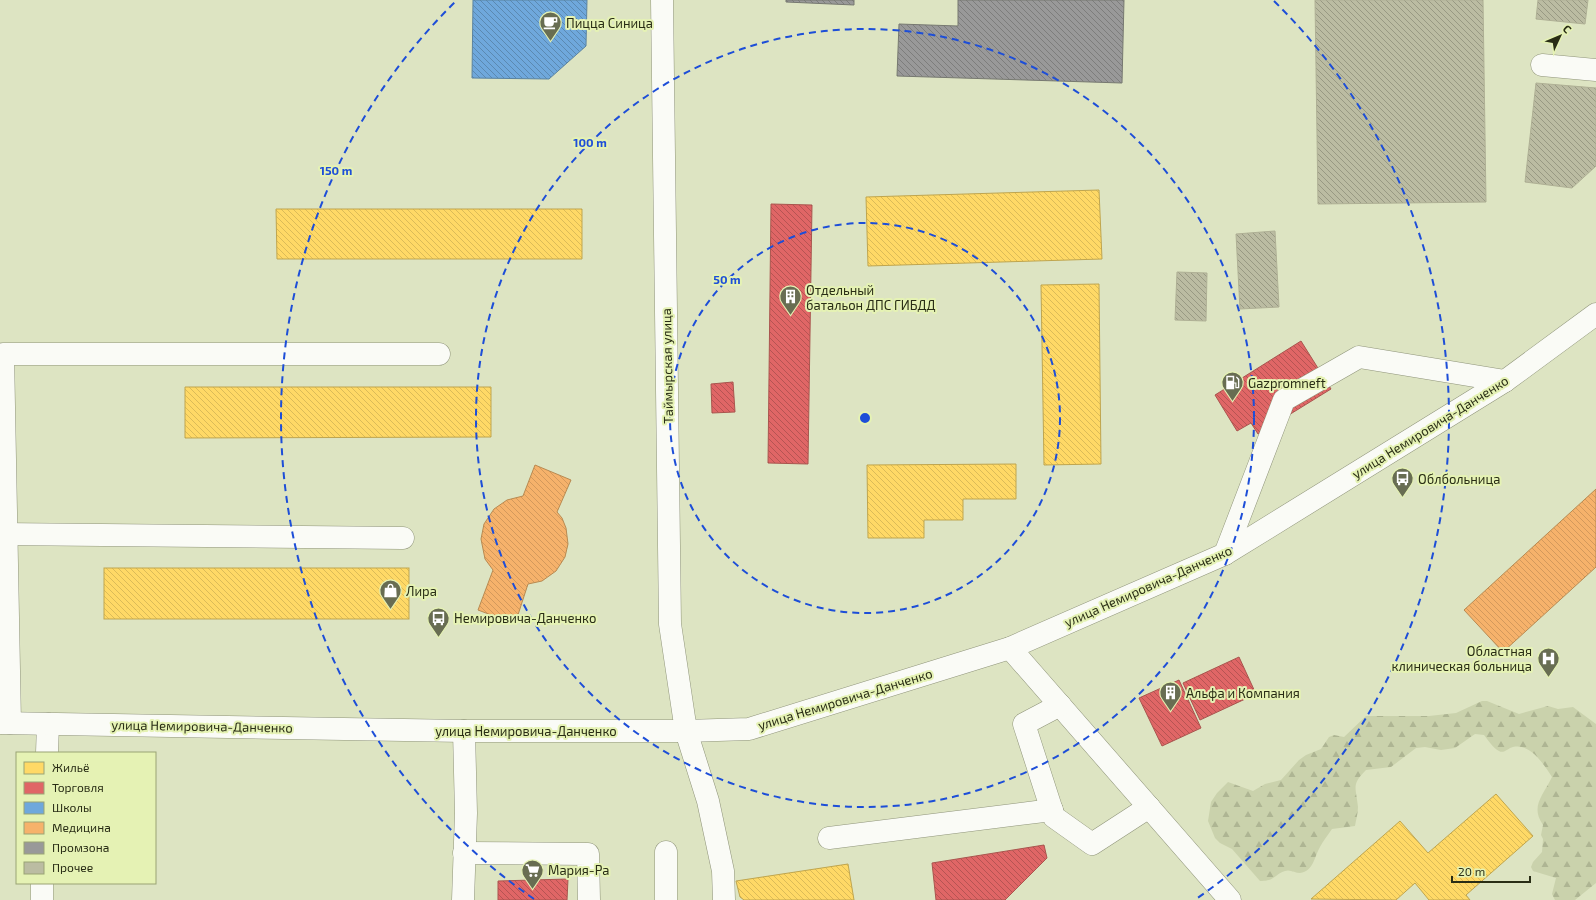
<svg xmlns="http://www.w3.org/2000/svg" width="1596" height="900" font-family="'Exo 2',sans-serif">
<defs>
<pattern id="forest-firs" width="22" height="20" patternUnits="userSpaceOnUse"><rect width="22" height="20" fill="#cad2ac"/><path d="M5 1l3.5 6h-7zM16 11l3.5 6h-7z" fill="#aeb593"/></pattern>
<pattern id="homes-back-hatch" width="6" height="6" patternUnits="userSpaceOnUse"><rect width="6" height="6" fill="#ffd966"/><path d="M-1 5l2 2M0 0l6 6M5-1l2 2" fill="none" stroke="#dbbb58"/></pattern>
<pattern id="shops-back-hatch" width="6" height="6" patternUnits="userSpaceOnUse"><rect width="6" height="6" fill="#e06666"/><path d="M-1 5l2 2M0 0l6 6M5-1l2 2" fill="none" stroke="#b65453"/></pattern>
<pattern id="schools-back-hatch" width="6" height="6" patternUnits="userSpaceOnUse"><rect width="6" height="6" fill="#6fa8dc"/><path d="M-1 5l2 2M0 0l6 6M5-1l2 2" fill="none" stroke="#5b89b1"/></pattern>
<pattern id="health-back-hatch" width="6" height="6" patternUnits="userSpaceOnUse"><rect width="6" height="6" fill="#f6b26b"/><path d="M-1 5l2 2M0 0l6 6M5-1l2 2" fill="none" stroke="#d3995c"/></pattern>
<pattern id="industry-back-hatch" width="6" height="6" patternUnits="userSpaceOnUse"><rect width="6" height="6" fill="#999"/><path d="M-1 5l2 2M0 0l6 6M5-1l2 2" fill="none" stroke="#7d7d7c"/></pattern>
<pattern id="building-back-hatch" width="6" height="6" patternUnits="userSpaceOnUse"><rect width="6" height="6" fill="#bbbca2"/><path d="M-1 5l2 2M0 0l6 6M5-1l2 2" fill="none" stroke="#989983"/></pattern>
</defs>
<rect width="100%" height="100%" fill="#dde4c2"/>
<path fill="url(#forest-firs)" d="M1482 701H1487L1519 714 1548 706 1558 709 1573 707 1596 724V883L1575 900H1555L1552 894 1556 878 1533 871 1531 867 1533 862 1542 852 1543 839 1541 835 1543 825C1530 806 1543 796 1552 777 1544 765 1531 743 1513 747 1508 748 1504 754 1499 751 1493 748 1488 740 1484 735L1475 734 1455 748 1441 750 1425 747 1416 748 1391 767 1366 770C1351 785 1356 787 1358 807 1358 813 1356 820 1355 826L1332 829C1328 835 1323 841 1320 847 1314 857 1314 871 1300 873 1295 873 1290 869 1285 871 1273 875 1276 881 1260 881L1232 849 1220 843 1215 838 1208 821 1211 802 1217 793 1228 782 1253 791 1265 784 1281 780 1299 760 1306 755 1321 749 1329 737 1334 735 1344 737 1366 716H1429L1456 713Z"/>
<g fill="url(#homes-back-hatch)" stroke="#bfa54e">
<path d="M1099 190 1102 259 868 266 866 197Z"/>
<path d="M276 209H582V259H277Z"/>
<path d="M1099 284 1101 464 1044 465 1041 285Z"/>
<path d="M185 387H491V437L185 438Z"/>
<path d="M1016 464V499H963V520H924V538H868L867 465Z"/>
<rect x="104" y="568" width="305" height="51"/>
<path d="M1496 794 1533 836 1466 895 1470 900H1429L1415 883 1396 900 1311 899 1400 821 1428 853Z"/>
<path d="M848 864 854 900H744L740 897 736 881Z"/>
</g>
<g fill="url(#shops-back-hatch)" stroke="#a9554e">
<path d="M771 204 812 205 808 464 768 463Z"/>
<path d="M1301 341 1331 389 1258 434 1251 423 1237 431 1215 395Z"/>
<path d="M733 382 735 412 712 413 711 384Z"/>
<path d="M1239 657 1256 694 1200 720 1183 683Z"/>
<path d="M1179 680 1201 728 1162 746 1139 698Z"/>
<path d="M1044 845 1047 858 1005 900H936L932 863Z"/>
<path d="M568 879 567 900H498V881Z"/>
</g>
<path fill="url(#schools-back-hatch)" stroke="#5a83a0" d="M473 0H587L586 46 549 79 472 78Z"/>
<g fill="url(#health-back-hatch)" stroke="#b88a51">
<path d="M535 465 571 480 557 512 562 518 566 528 568 544 565 557 556 571 542 581 528 584 515 624 478 610 493 570 485 559 481 539 484 524 494 509 507 500 523 496Z"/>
<path d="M1596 489V567L1503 652 1464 610Z"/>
</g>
<g fill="url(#industry-back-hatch)" stroke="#777971">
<path d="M786 0H854V5L786 2Z"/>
<path d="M958 0H1124L1122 83 897 76 899 24 958 26Z"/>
</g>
<g fill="url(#building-back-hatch)" stroke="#afb095">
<path d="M1315 0H1483L1486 202 1318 204Z"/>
<path d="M1538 0H1588L1585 24 1536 19Z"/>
<path d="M1536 83 1596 88V166L1572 188 1525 182Z"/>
<path d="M1275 231 1279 307 1240 309 1236 234Z"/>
<path d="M1177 272 1207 273 1206 321 1175 320Z"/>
</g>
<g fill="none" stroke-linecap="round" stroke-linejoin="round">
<defs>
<g id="minor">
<path d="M662 0 670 624 686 731 708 801 723 871 724 900"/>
<path d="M1542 65 1596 70"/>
<path d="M0 534 403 538"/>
<path d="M1225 554 1284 400 1359 357 1505 381"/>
<path d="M1010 648 1230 900"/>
<path d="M1060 705 1024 724 1054 817 1092 844 1149 807"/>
<path d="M10 723 3 354H439"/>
<path d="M47 753 48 724"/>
<path d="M829 838 1052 810"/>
<path d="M464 853 588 854 589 900"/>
<path d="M42 900V883"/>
<path d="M463 900 466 813 464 731"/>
<path d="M666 900V852"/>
</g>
<path id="major" d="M0 723 464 731H686L749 729 1010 648 1225 554 1505 381 1596 314"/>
</defs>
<use href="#minor" stroke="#8f947a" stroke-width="23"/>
<use href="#major" stroke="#8f947a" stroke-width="23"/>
<use href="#minor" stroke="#fafbf6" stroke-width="22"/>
<use href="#major" stroke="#fafbf6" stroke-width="22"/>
</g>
<g fill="none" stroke="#1d4ed8" stroke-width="2" stroke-dasharray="7 5">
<circle cx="865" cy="418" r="195"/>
<circle cx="865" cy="418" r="389"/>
<path d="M534 899A584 584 0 0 1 456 1M1274 1A584 584 0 0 1 1196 899"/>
</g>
<defs>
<symbol id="cafe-pin" viewBox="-11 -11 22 30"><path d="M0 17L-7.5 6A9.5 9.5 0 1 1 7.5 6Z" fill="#686d52" stroke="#e5f2b4"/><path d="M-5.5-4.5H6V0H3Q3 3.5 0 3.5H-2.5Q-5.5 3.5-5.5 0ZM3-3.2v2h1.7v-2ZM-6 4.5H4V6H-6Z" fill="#fff"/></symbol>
<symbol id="building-pin" viewBox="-11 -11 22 30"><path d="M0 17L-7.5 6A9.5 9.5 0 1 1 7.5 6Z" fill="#686d52" stroke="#e5f2b4"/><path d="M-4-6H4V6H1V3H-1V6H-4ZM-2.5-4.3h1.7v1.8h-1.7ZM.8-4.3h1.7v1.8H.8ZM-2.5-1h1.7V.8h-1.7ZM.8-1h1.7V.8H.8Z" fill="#fff"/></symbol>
<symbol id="fuel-pin" viewBox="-11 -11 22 30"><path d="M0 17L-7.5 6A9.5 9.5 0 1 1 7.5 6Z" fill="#686d52" stroke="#e5f2b4"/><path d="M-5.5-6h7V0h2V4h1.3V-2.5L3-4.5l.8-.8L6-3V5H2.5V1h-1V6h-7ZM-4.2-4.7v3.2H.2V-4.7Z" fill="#fff"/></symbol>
<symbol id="bus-pin" viewBox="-11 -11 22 30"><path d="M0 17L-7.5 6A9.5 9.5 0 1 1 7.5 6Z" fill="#686d52" stroke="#e5f2b4"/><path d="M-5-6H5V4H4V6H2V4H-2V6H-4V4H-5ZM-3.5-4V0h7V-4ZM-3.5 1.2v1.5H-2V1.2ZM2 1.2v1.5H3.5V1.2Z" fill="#fff"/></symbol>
<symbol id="shop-pin" viewBox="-11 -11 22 30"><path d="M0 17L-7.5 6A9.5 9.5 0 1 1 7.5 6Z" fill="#686d52" stroke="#e5f2b4"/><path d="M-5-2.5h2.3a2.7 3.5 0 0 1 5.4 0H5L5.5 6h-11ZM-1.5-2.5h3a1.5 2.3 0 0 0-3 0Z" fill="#fff"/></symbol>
<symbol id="hospital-pin" viewBox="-11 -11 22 30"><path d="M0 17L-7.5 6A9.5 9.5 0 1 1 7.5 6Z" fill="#686d52" stroke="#e5f2b4"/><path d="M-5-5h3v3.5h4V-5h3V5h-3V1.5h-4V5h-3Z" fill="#fff"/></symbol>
<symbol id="supermarket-pin" viewBox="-11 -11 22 30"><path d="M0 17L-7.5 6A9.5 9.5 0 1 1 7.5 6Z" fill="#686d52" stroke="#e5f2b4"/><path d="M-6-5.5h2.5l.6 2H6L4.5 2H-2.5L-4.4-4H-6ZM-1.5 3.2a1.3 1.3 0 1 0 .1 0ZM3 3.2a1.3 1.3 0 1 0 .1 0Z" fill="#fff"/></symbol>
</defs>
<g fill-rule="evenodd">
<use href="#cafe-pin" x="538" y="10" width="25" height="34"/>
<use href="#building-pin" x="778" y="284" width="25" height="34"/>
<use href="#fuel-pin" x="1220" y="370" width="25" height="34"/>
<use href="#bus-pin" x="1390" y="466" width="25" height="34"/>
<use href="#shop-pin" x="378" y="578" width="25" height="34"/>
<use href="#bus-pin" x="426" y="606" width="25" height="34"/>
<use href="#hospital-pin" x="1536" y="646" width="25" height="34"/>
<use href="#building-pin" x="1158" y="680" width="25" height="34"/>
<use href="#supermarket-pin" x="520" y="858" width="25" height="34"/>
</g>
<g text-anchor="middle" stroke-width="4" stroke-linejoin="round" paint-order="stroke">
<g font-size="13" fill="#292d15" stroke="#e5f2b4" text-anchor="start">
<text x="566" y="28">Пицца Синица</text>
<text x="806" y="295">Отдельный<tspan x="806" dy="15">батальон ДПС ГИБДД</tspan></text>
<text x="1248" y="388">Gazpromneft</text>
<text x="1418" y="484">Облбольница</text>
<text x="406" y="596">Лира</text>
<text x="454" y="623">Немировича-Данченко</text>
<text x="1532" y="656" text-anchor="end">Областная<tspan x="1532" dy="15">клиническая больница</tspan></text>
<text x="1186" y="698">Альфа и Компания</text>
<text x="548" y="875">Мария-Ра</text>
</g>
<g font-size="13" fill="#292d15" stroke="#e5f2b4">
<text transform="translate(667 366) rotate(-91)" y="5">Таймырская улица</text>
<text transform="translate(1430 427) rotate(-32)" y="5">улица Немировича-Данченко</text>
<text transform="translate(1148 586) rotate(-24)" y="5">улица Немировича-Данченко</text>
<text transform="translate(845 699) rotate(-17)" y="5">улица Немировича-Данченко</text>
<text transform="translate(202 726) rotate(1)" y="5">улица Немировича-Данченко</text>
<text x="526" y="736">улица Немировича-Данченко</text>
</g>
</g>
<circle cx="865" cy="418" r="6" fill="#1d4ed8" stroke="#e5f2b4" stroke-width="2"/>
<g font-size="12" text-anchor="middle" font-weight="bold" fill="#1d4ed8" stroke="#e5f2b4" stroke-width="4" stroke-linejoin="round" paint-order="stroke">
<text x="590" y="147">100 m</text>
<text x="336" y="175">150 m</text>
<text x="727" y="284">50 m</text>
</g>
<rect x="16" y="752" width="140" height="132" fill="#e5f2b4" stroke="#9aa374"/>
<rect x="24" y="762" width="20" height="12" fill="#ffd966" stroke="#9aa374"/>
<text x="52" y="772" font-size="12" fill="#292d15">Жильё</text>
<rect x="24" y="782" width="20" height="12" fill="#e06666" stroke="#9aa374"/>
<text x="52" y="792" font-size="12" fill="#292d15">Торговля</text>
<rect x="24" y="802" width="20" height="12" fill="#6fa8dc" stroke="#9aa374"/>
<text x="52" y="812" font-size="12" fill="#292d15">Школы</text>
<rect x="24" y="822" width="20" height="12" fill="#f6b26b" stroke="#9aa374"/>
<text x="52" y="832" font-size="12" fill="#292d15">Медицина</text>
<rect x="24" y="842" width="20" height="12" fill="#999999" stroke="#9aa374"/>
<text x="52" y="852" font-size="12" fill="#292d15">Промзона</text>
<rect x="24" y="862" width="20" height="12" fill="#bbbca2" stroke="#9aa374"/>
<text x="52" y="872" font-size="12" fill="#292d15">Прочее</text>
<g transform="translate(1560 36) rotate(46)" stroke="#e5f2b4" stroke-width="3" paint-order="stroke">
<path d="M0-3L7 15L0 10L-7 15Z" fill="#292d15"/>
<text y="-6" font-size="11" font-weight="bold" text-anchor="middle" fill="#292d15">С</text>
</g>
<path d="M1452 876v6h78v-6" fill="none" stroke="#292d15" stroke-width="2"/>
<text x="1458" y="876" font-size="12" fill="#292d15" stroke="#e5f2b4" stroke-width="3" paint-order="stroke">20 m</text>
</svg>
